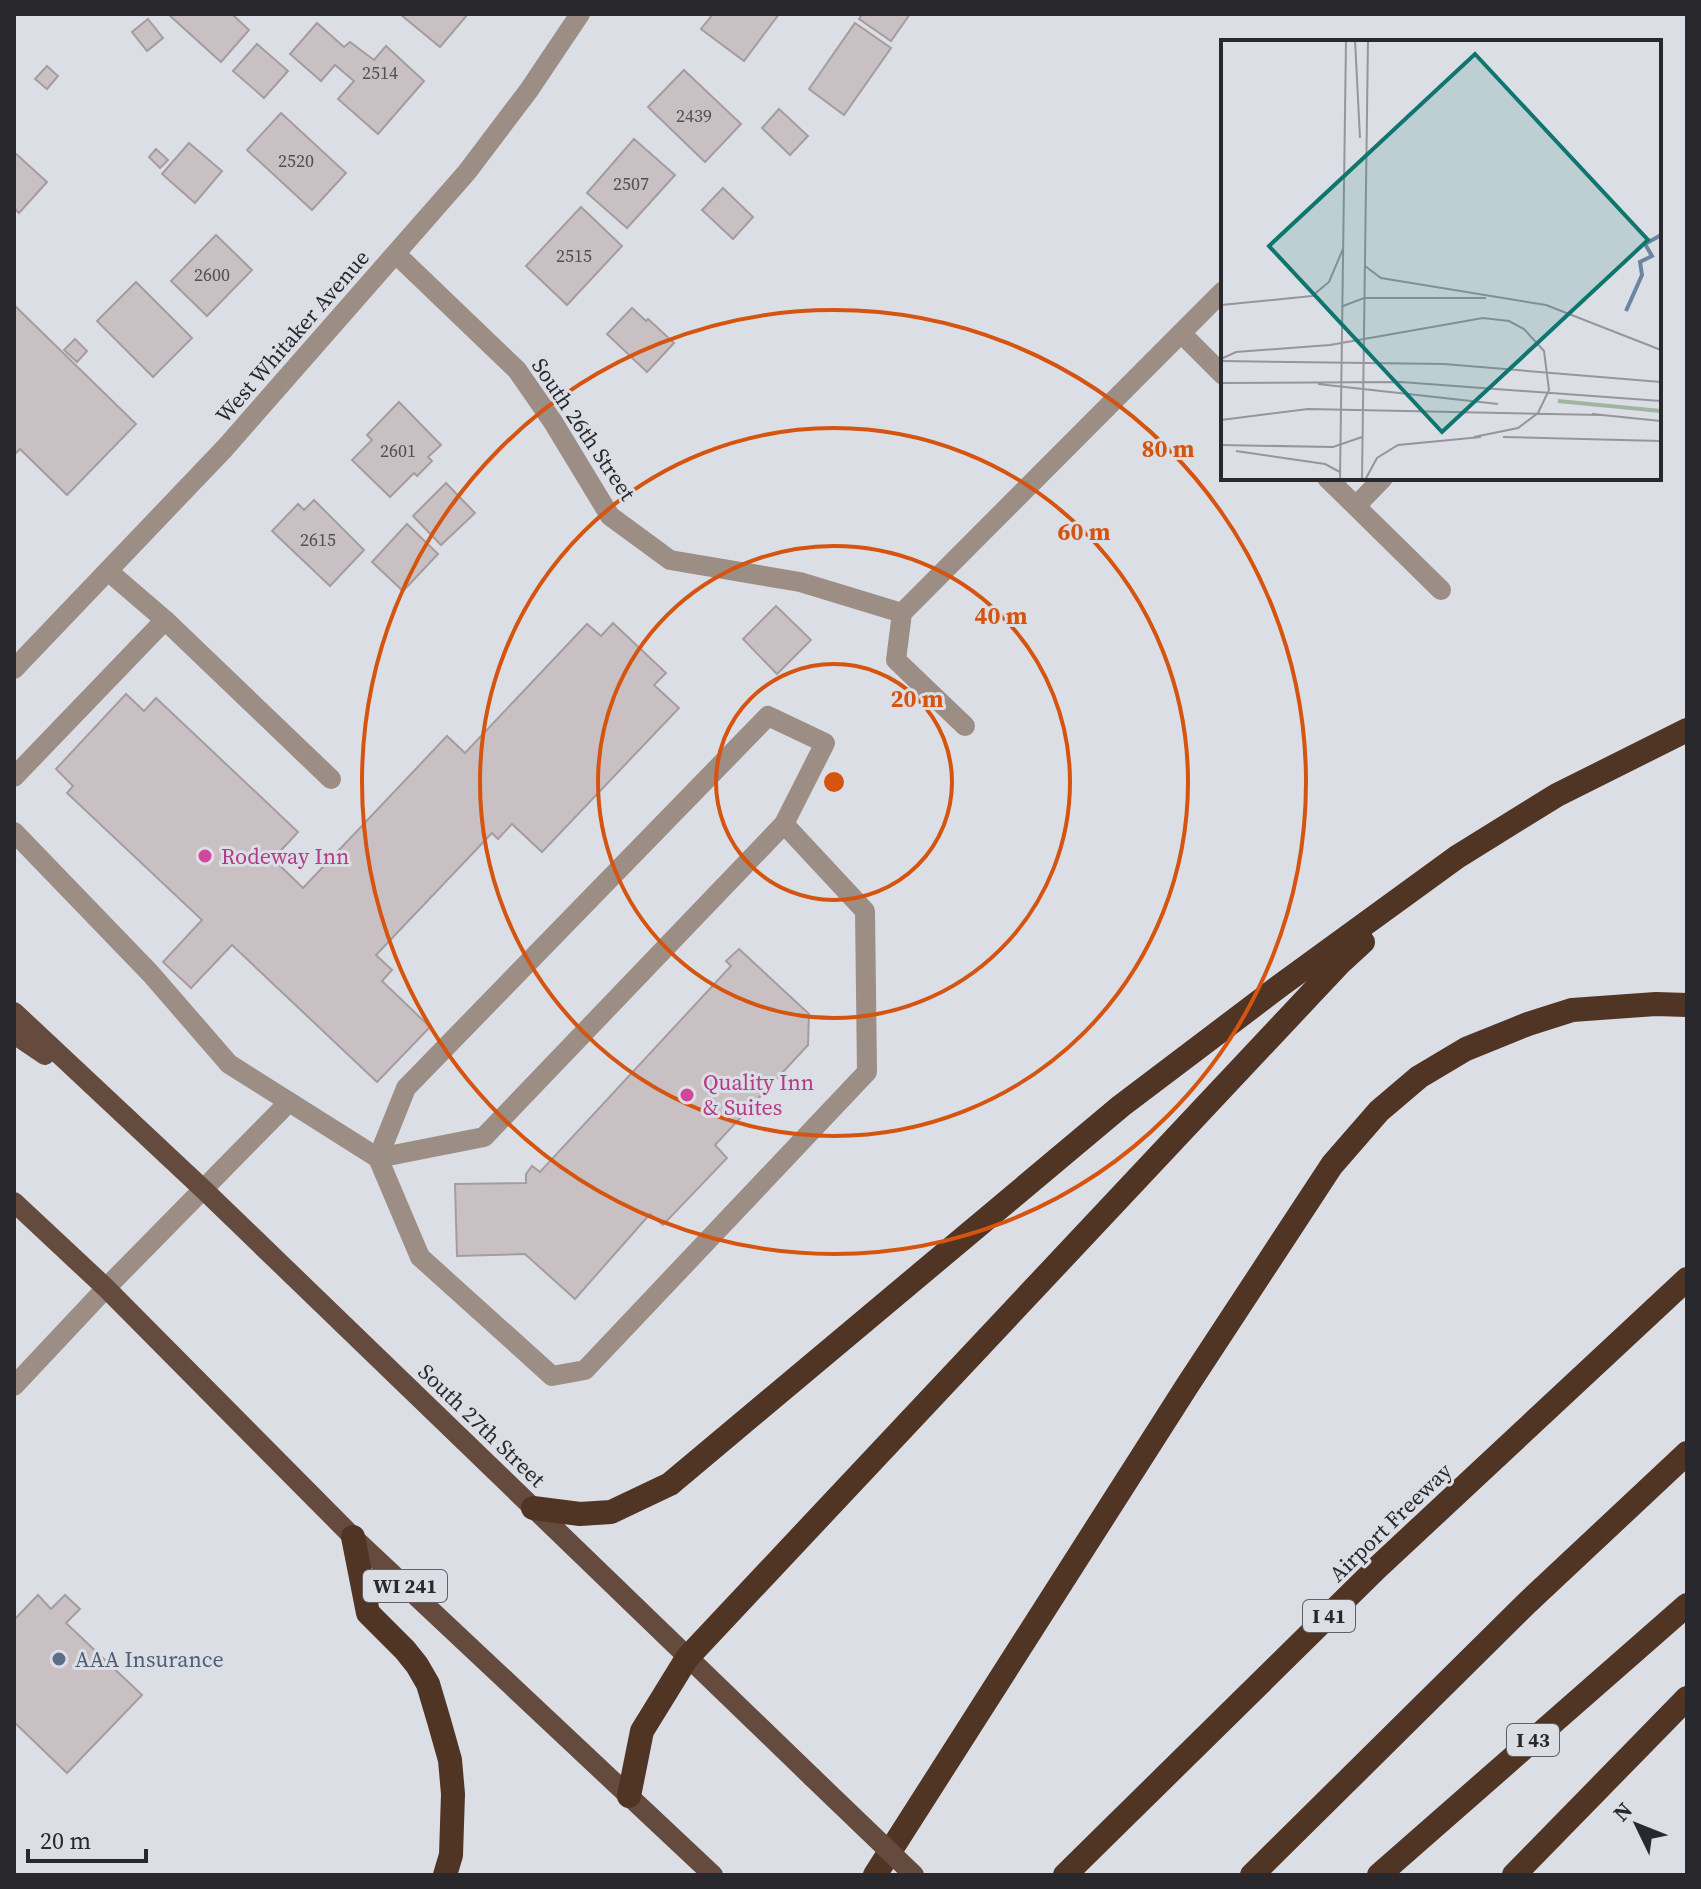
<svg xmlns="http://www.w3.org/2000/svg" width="1701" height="1889" font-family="'Source Serif 4',serif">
<rect width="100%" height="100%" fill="#dcdee6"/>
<g fill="#c9c0c3" stroke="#a59ca0" stroke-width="2">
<path d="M168 14H232L249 30 221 62Z"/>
<path d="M400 14H468L440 47Z"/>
<path d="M713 14H779L744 61 701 29Z"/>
<path d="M862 14H910L891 41 859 19Z"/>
<path d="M148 19 163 38 147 51 132 32Z"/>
<path d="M317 23 344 47 350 42 374 60 386 46 424 81 378 134 338 99 354 81 335 65 321 81 290 54Z"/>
<path d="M855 23 891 48 844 115 809 89Z"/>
<path d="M257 44 288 71 264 98 233 71Z"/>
<path d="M47 66 58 76 47 89 35 79Z"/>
<path d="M684 70 741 124 705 162 648 107Z"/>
<path d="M779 109 808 136 790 155 762 128Z"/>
<path d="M281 113 346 173 312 210 247 150Z"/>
<path d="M634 139 675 175 627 228 587 193Z"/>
<path d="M189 143 222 171 195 203 162 174Z"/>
<path d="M156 149 168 160 160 168 149 157Z"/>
<path d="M14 152 47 182 19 213 14 208Z"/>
<path d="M723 188 753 217 733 239 702 210Z"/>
<path d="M581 207 622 246 567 305 526 266Z"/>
<path d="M216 235 252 270 207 316 171 281Z"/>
<path d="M136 282 192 338 153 377 97 321Z"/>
<path d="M14 305 136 424 67 495 20 449 14 455Z"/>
<path d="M632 308 646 321 648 319 674 343 647 372 607 334Z"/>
<path d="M75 339 87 351 77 362 64 350Z"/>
<path d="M399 402 441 445 428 457 432 461 417 476 414 473 390 497 352 460 372 440 367 435Z"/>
<path d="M446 483 475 513 441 545 413 516Z"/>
<path d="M314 500 364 550 330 586 272 531 298 504 304 510Z"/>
<path d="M407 524 438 554 403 591 372 562Z"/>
<path d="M776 606 811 640 777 674 743 639Z"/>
<path d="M613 623 666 673 654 685 679 708 542 852 512 824 498 839 492 833 376 955 392 970 382 981 430 1027 377 1082 232 945 191 988 163 962 202 920 67 793 73 786 56 769 126 694 144 711 156 698 298 832 273 859 303 888 447 736 465 753 587 624 601 636Z"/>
<path d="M739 949 809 1014 808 1045 715 1145 727 1158 663 1225 650 1214 575 1299 525 1254 457 1256 455 1184 526 1183V1174L532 1166 540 1172 731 966 726 961Z"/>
<path d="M38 1595 51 1609 65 1595 80 1609 66 1623 142 1695 67 1773 14 1722V1620Z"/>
</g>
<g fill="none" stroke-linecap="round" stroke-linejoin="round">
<g stroke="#9c8d85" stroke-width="20">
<path d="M396 254 517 370 553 422 610 516 670 560 800 582 902 613"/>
<path d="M1181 333 1223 375"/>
<path d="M1327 478 1441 590"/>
<path d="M1356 506 1383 478"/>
<path d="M108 571 165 620 331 779"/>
<path d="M14 669 225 448 467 172 529 90 580 14"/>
<path d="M965 726 896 660 902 613 1223 291"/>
<path d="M14 777 165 620"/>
<path d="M14 832 151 974 229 1064 378 1158 420 1257 552 1376 585 1370 867 1072 865 911 784 824 484 1137 378 1158 406 1088 768 716 825 743 784 824"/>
<path d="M14 1386 106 1288 289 1102"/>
</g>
<g stroke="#654b3d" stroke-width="20">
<path d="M14 1012 203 1189 812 1777"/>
<path d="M14 1034 45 1055"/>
<path d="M14 1202 106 1288 353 1537 713 1875"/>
</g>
<g stroke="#503424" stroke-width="24">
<path d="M533 1508 580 1514 611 1512 670 1484 1121 1106 1281 985 1457 857 1557 795 1687 730"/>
<path d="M353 1537 368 1613 405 1650 417 1665 428 1684 439 1721 450 1760 453 1794 451 1855 445 1875"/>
<path d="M629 1796 642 1731 687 1658 1339 964 1363 942"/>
<path d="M875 1875 1187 1386 1332 1165 1379 1111 1419 1077 1466 1049 1528 1024 1572 1010 1656 1004 1687 1005"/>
<path d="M1065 1875 1377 1568 1687 1279"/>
<path d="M1252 1875 1527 1603 1687 1453"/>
<path d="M1379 1875 1687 1605"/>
<path d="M1514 1875 1687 1698"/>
</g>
<path stroke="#654b3d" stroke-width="20" d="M812 1777 914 1875"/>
</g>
<g fill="none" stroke="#d5540f" stroke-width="4">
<circle cx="834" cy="782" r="118"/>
<circle cx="834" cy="782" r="236"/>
<circle cx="834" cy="782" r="354"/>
<circle cx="834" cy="782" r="472"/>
</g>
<g fill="#d1479c" stroke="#dcdee6" stroke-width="3">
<circle cx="205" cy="856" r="8"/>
<circle cx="687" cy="1095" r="8"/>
</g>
<circle fill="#5c6f8a" stroke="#dcdee6" stroke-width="3" cx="59" cy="1659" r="8"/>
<g text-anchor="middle" stroke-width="6" stroke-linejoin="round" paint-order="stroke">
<g font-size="18" fill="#514f52">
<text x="380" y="79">2514</text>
<text x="694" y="122">2439</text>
<text x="296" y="167">2520</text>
<text x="631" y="190">2507</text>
<text x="574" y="262">2515</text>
<text x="212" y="281">2600</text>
<text x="398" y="457">2601</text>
<text x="318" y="546">2615</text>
</g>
<g fill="#dcdee6" stroke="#5f5f64" stroke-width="2">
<rect x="363" y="1570" width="84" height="32" rx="6"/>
<rect x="1303" y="1600" width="52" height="32" rx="6"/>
<rect x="1507" y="1724" width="52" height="32" rx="6"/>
</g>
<g font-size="20" font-weight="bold" fill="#29292d">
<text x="405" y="1593">WI 241</text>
<text x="1329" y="1623">I 41</text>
<text x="1533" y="1747">I 43</text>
</g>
<g font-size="22" fill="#29292d" stroke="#dcdee6">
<text transform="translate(292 336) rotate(-49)" y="8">West Whitaker Avenue</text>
<text transform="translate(584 429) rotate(56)" y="8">South 26th Street</text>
<text transform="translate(482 1425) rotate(44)" y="8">South 27th Street</text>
<text transform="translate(1390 1522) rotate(-44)" y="8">Airport Freeway</text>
</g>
<g font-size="22" fill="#b23c85" stroke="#dcdee6" text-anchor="start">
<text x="221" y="864">Rodeway Inn</text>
<text x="703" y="1090">Quality Inn<tspan x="703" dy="25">&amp; Suites</tspan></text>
</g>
<g font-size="22" fill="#4e5e75" stroke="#dcdee6" text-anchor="start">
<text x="75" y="1667">AAA Insurance</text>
</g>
</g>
<g transform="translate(1221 40)">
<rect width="440" height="440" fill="#dcdee6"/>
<path d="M337 359 440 369V373L337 363Z" fill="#9fb5a0"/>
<path fill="none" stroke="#6d86a0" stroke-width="4" d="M405 271 421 235 419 222 431 216 424 204 440 195"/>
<path fill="none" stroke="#94969c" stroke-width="2" d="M134 0 139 98M144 226 160 238 325 265 440 310M0 265 91 256 108 242 122 209M122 266 143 258H265M0 319 15 312 109 305 262 278 288 281 303 289 323 311 328 350 317 373 297 388 253 397M0 321 223 324 440 342M0 343 180 342 440 361M97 344 277 364M371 374 440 381M0 380 87 369 379 375M282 397 440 401M0 405 112 407 141 397M15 411 104 424 119 432M119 440 125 0M141 440 147 0M144 440 156 418 177 405 260 397"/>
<path fill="#0f766e" fill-opacity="0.15" stroke="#0f766e" stroke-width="4" d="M254 14 427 200 221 392 48 206Z"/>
<rect width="440" height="440" fill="none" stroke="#29292d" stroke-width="4"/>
</g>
<circle cx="834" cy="782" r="12" fill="#d5540f" stroke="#dcdee6" stroke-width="4"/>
<g font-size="24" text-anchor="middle" font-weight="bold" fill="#d5540f" stroke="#dcdee6" stroke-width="6" stroke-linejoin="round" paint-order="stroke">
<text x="1168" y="457">80 m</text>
<text x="1084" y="540">60 m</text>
<text x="1001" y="624">40 m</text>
<text x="917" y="707">20 m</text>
</g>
<rect width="1701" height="1889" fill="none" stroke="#29292d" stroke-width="32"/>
<g transform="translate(1637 1825) rotate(313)" stroke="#dcdee6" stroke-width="6" paint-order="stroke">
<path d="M0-6L14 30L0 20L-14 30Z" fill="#29292d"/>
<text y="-12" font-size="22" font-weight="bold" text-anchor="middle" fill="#29292d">N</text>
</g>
<path d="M28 1849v12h118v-12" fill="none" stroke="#29292d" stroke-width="4"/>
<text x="40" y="1849" font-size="24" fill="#29292d" stroke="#dcdee6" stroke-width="6" paint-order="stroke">20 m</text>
</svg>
